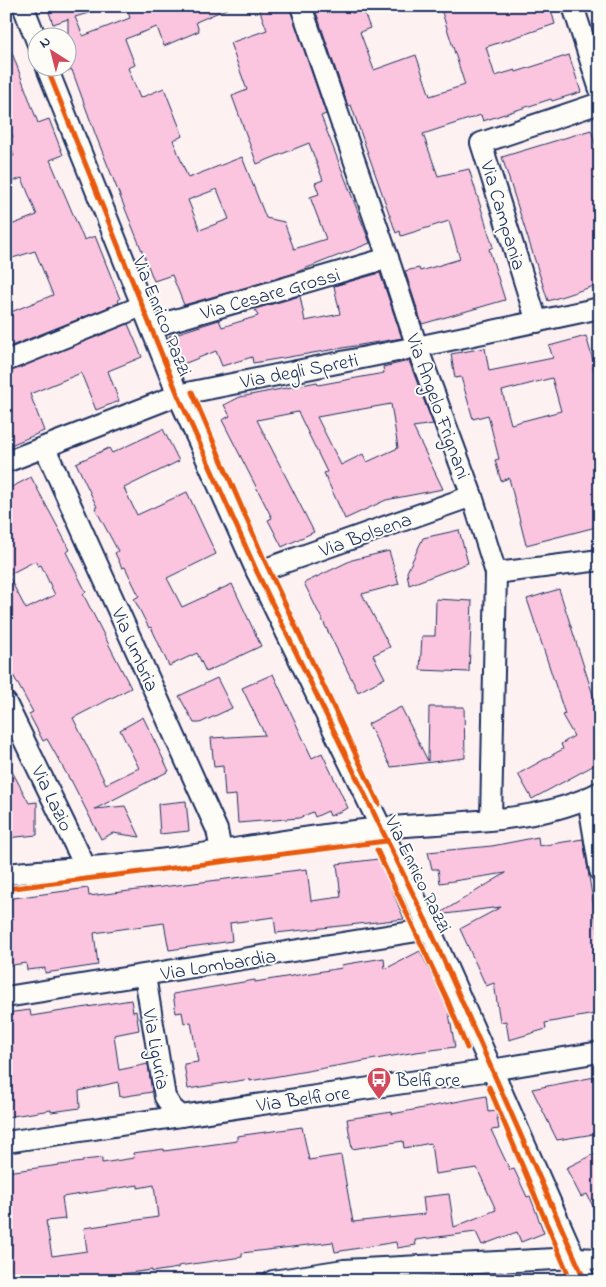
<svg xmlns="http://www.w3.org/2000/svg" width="606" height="1287" font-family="'Indie Flower',sans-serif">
<rect width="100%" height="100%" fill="#fdf1f2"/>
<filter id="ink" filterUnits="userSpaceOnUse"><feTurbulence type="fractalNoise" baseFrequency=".02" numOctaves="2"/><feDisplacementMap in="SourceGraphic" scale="10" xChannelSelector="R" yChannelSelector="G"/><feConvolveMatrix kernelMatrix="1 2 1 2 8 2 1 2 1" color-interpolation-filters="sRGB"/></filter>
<g filter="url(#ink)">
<g fill="#fbc5df" stroke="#1b2f5e" fill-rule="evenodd">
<path d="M47 6H97L98 10 75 17 83 36 130 18 126 6H233L196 22 199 31 164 46 157 27 125 39 135 65 128 68 140 98 164 88 183 136 173 140 188 178 242 157 266 218 284 222 294 249 326 239 310 197 319 194 315 183 323 180 309 143 257 164 232 96 247 90 230 43 267 30 258 6H289L326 114 321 116 370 243 289 275 184 305 172 275 154 281 96 136 72 70 68 71V19L53 24ZM217 189 229 219 200 230 188 200Z"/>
<path d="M314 6H350L352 13 363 10 370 28 360 32 374 70 416 55 430 96 465 85 440 6H550L555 24 486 47 495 76 515 70 516 72 569 55 581 92 552 101 551 99 483 121 481 115 423 134 438 176 469 169 493 247 489 249 505 300 422 324 405 271 419 268 420 271 460 259 449 221 401 236 400 231 396 233 351 105 348 106Z"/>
<path d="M6 42H8L38 123 49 119 63 155 50 160 84 240 95 236 120 299 118 300 119 303 6 348V314L53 295 35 251 6 260V227L37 215 22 178 6 184V159L14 156 8 139 13 137 6 120Z"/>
<path d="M591 130 600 159V284L548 301 502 157Z"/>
<path d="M380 273 402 338 253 363 252 357 222 366 216 351 181 365 169 336 219 320 222 327 258 316 255 309 300 296 305 321 340 314 334 286Z"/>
<path d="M128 324 142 357 108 371 119 401 96 410 81 373 30 394 44 431 6 447V373Z"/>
<path d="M586 336 595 367H593L600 394V526L526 545 509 478 501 481 495 460 499 459 488 415 473 419 461 377 455 378 451 354 485 348 489 371 553 358 549 346ZM552 378 561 411 511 424 502 391Z"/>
<path d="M409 361 433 424 413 427 443 489 386 500 345 519 324 473 327 472 298 412 257 420 314 532 282 547 268 520 272 518 222 420 230 416 224 405 240 397 317 382 318 385 384 373 383 367ZM391 404 398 448 367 462 363 454 341 465 317 417Z"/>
<path d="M163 429 179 461 124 488 137 515 187 492 216 554 167 578 182 607 232 584 261 646 206 672 197 653 169 666 151 627 149 628 134 599 139 596 125 567 122 568 115 553 118 551 95 508 97 507 76 463 109 448 112 453Z"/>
<path d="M31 477 70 550 66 552 86 592 83 594 131 688 73 718 106 784 139 768 120 730 143 717 169 771 95 809 125 806 140 837 113 833 101 839 71 780H70L47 739 43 741 29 714 33 712 6 662V490ZM35 561 38 566 41 565 55 595 26 609 8 575Z"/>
<path d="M459 530 468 563 409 585 407 572 423 538Z"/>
<path d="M389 551 399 584 362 594 390 647 373 655 385 678 358 692 304 583 352 560Z"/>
<path d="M559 589 594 698 600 695V762L532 799 518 774 563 749 561 744 574 736 562 715 565 714 527 599Z"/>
<path d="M436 599 472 601 469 672 420 670 422 636H435Z"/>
<path d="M273 674 312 758 322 753 348 808 330 816 328 811 315 817 313 812 299 818 238 823 236 795 225 796 223 766 214 767 211 738 265 735 242 688Z"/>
<path d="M217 678 232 708 200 723H194L179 696Z"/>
<path d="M401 707 428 761 429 707H464L465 758 391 767 368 724Z"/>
<path d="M6 760 29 803 37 802V835L6 838Z"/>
<path d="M186 801 189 831 160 834 158 804Z"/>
<path d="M538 837 539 846 583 839 600 945V1013L545 1023 546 1029 509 1040 506 1021 500 1022 494 983 486 986 460 929 501 907 437 915 506 873 440 883 438 869H432L428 852 492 846Z"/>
<path d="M379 859 404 919 276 933 274 917 230 923 232 941 169 950 164 923 94 933 98 965 45 973V968L27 970 26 963 6 966V899L88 888 89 896 307 869 311 901 341 897 337 864Z"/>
<path d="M420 951 448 1008 455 1047 416 1052 250 1081V1079L188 1089 184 1064 198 1062 191 1022 184 1023 182 1012 176 1013 173 994 255 980V982L298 975 342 968 341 965 384 958 385 969Z"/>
<path d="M131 1000 133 1012 136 1011 139 1030 114 1035 119 1070 148 1064 152 1092 120 1097 118 1082 79 1091 80 1108 51 1112V1110L6 1117V1013L30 1010 31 1016Z"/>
<path d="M600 1076V1133L557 1140 532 1089Z"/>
<path d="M486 1096 488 1112 496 1111 499 1129 491 1130 510 1170 514 1169 527 1197 530 1196 544 1233 521 1242 517 1232 482 1245 476 1232 415 1240 416 1245 397 1248 396 1242 335 1252 333 1242 242 1253V1257L178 1266V1268L152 1272V1270L66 1281H6V1172L83 1162V1160L102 1158V1163L134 1158 133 1153 164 1149V1151L237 1141V1136L302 1127 309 1160 341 1155 353 1222 425 1214 423 1197 449 1194 454 1227 496 1210 477 1168 435 1174 431 1143 404 1148 403 1141 352 1149 347 1119 392 1112V1114ZM138 1185V1188L154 1185 158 1217 84 1228 87 1251 52 1256 46 1221 65 1219 62 1197Z"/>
<path d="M600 1151V1221L587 1194 581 1197 566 1168Z"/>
</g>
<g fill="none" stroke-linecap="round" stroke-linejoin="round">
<defs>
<g id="minor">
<path d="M23 6 38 44"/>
<path d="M301 6 388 258 417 347 472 496 496 573 491 819"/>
<path d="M573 6 600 90"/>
<path d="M47 68 178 395 257 572 430 929 585 1281"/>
<path d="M537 322 481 143 600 103"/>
<path d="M151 327 388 258"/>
<path d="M6 361 142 306"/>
<path d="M45 448 217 830 221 851"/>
<path d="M6 462 178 395 192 392 417 347 600 308"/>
<path d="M257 572 472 496"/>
<path d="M496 573 600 560"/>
<path d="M6 703 85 866"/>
<path d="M588 798 600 871"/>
<path d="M6 874C51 869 97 868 142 862 222 853 301 836 381 828 450 821 538 825 600 792"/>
<path d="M145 976 165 1097 172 1108 181 1116"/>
<path d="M6 997 430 929"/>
<path d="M6 1142 491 1070 600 1052"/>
<path d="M273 1281 344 1270 575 1258 600 1259"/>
</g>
</defs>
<use href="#minor" stroke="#1b2f5e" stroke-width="24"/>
<use href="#minor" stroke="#fdfcf7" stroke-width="20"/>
<defs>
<g id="cycleway">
<path d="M47 68 178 395 257 572 430 929 585 1281"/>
<path d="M192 392 263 557 379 804"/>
<path d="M377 850 447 999 467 1048"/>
<path d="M6 889 386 841"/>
<path d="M489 1087 571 1281"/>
</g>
</defs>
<use href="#cycleway" stroke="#fdfcf7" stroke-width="8"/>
<use href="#cycleway" stroke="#e8590c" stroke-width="5"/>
</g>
</g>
<defs>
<symbol id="bus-pin" viewBox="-11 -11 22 30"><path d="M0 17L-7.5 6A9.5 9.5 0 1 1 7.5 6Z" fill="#d1495b" stroke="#fdfcf7"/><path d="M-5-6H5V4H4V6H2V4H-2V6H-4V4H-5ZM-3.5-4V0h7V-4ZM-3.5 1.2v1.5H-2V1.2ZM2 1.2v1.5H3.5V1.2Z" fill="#fff"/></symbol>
</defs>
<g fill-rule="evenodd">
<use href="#bus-pin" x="365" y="1065" width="28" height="38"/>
</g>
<g text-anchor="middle" stroke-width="4" stroke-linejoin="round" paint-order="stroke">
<g font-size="20" fill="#1b2f5e" stroke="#fdfcf7">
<text transform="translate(504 215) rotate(73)" y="7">Via Campania</text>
<text transform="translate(270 293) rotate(-16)" y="7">Via Cesare Grossi</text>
<text transform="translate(163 316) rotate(68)" y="7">Via Enrico Pazzi</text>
<text transform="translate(299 370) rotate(-11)" y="7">Via degli Spreti</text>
<text transform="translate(439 406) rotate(70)" y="7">Via Angelo Frignani</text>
<text transform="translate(365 534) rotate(-20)" y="7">Via Bolsena</text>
<text transform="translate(136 649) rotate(66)" y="7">Via Umbria</text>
<text transform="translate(53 798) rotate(64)" y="7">Via Lazio</text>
<text transform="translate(419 874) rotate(64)" y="7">Via Enrico Pazzi</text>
<text transform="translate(218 964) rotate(-9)" y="7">Via Lombardia</text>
<text transform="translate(157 1049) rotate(80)" y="7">Via Liguria</text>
<text transform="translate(303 1098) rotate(-8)" y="7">Via Belfiore</text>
</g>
<g font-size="20" fill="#1b2f5e" stroke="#fdfcf7" text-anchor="start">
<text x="396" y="1086">Belfiore</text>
</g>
</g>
<rect width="606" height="1287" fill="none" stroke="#fdfcf7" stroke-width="25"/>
<rect x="12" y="12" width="581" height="1262" fill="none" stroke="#1b2f5e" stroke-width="2" filter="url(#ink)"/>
<g transform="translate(52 52) rotate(324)"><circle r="24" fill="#fdfcf7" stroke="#a3aaba"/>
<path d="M0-4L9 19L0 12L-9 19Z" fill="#d1495b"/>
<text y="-8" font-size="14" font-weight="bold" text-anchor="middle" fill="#1b2f5e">N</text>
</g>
</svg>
